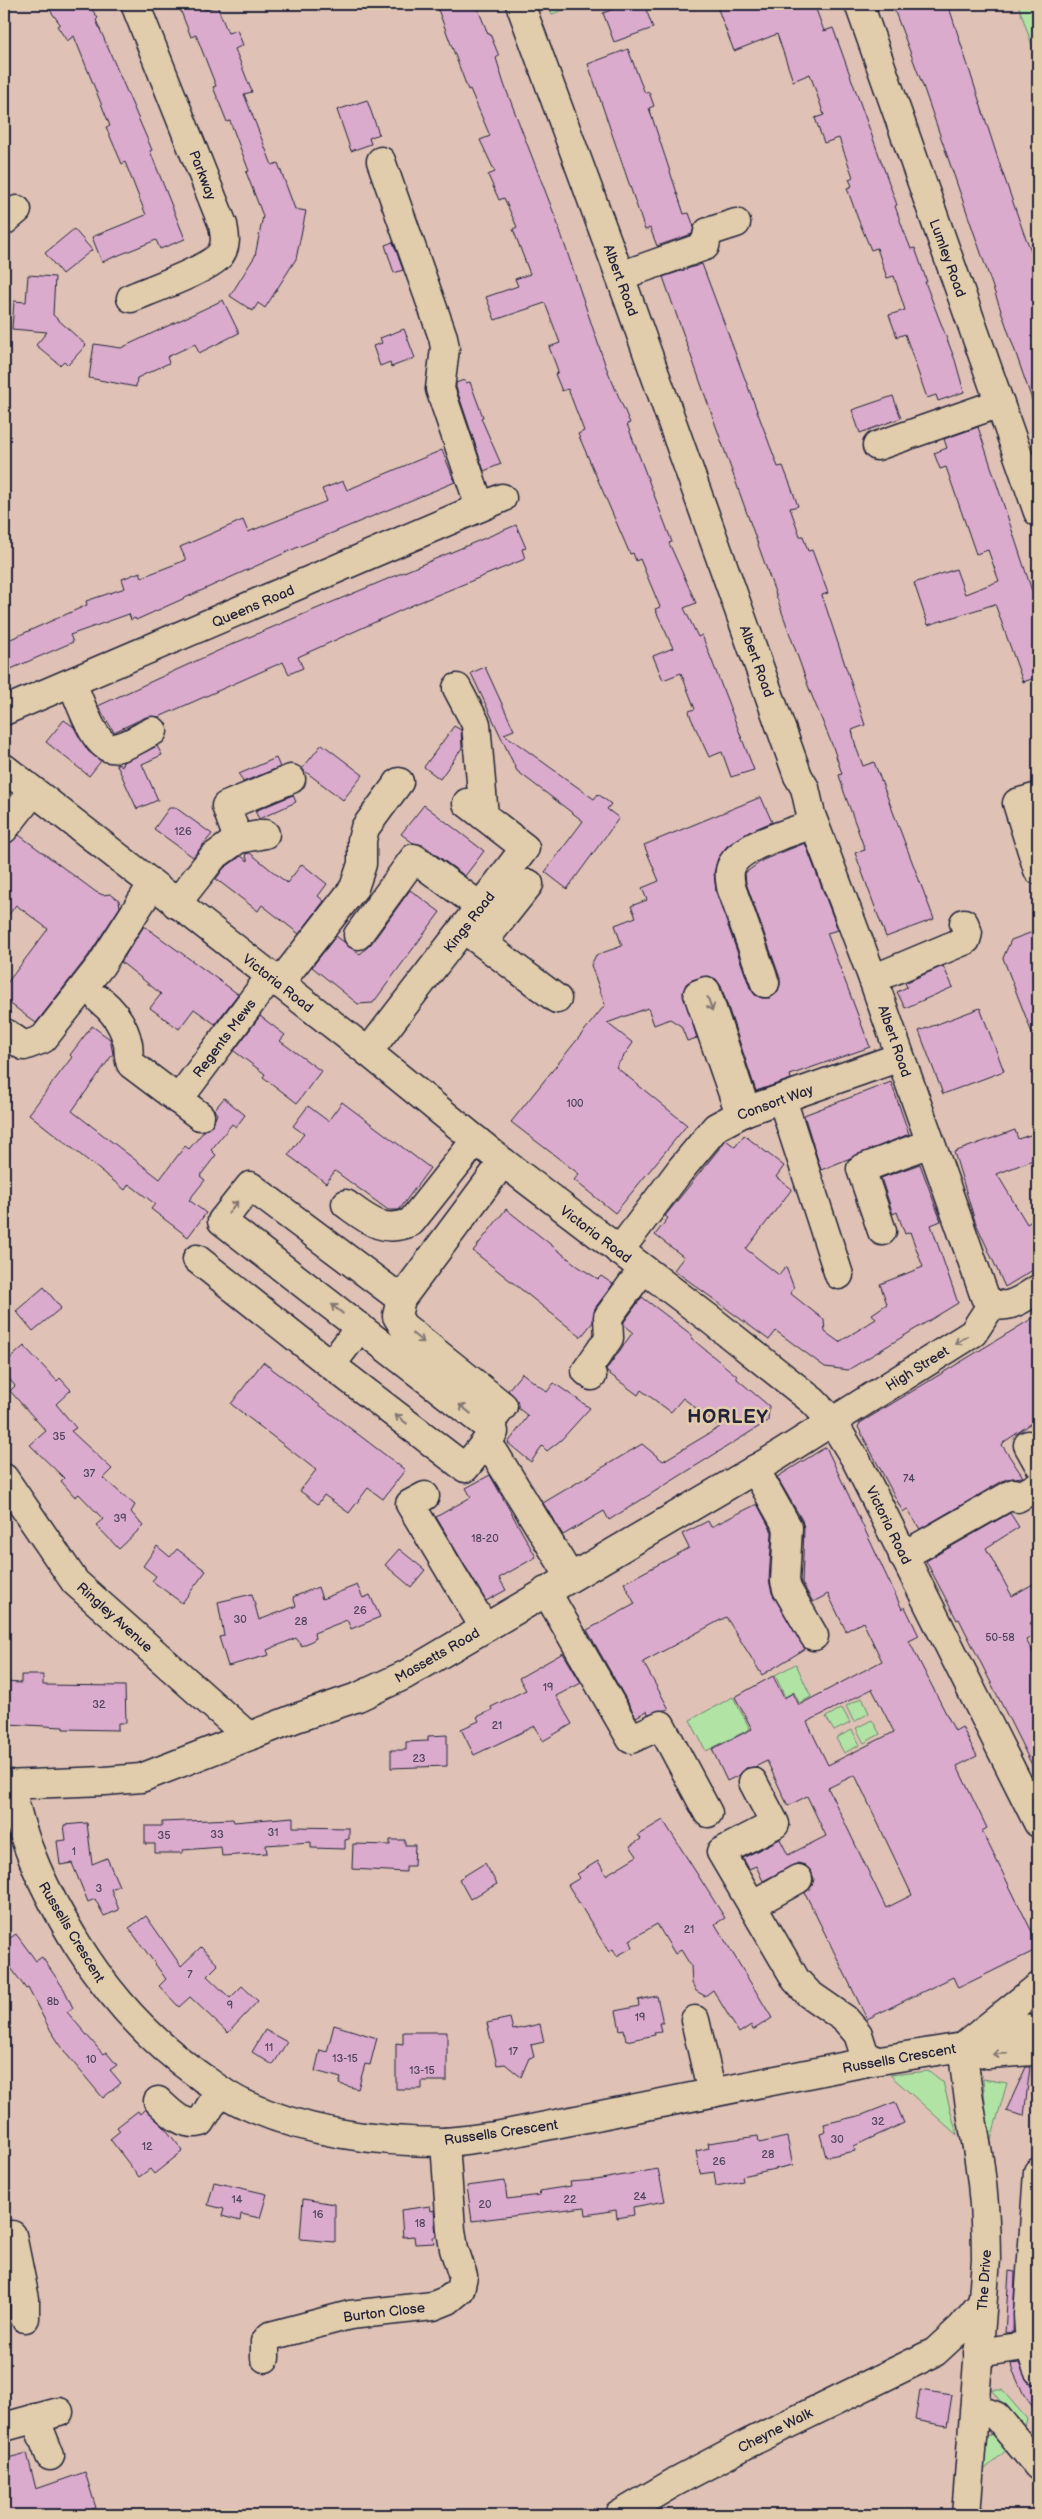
<svg xmlns="http://www.w3.org/2000/svg" width="1042" height="2519" font-family="'Balsamiq Sans',sans-serif">
<rect width="100%" height="100%" fill="#dfc2b5"/>
<filter id="ink" filterUnits="userSpaceOnUse"><feTurbulence type="fractalNoise" baseFrequency=".02" numOctaves="2"/><feDisplacementMap in="SourceGraphic" scale="10" xChannelSelector="R" yChannelSelector="G"/><feConvolveMatrix kernelMatrix="1 2 1 2 8 2 1 2 1" color-interpolation-filters="sRGB"/></filter>
<g filter="url(#ink)">
<g fill="#b1e4a4" stroke="#6a8370">
<path d="M548 4H580L552 14Z"/>
<path d="M1018 4H1038V63Z"/>
<path d="M796 1664 811 1697 799 1703 794 1692 785 1697 775 1675Z"/>
<path d="M733 1697 750 1729 706 1751 690 1720Z"/>
<path d="M862 1698 869 1713 854 1722 846 1706Z"/>
<path d="M842 1708 850 1723 834 1731 826 1717Z"/>
<path d="M872 1720 880 1734 864 1743 856 1728Z"/>
<path d="M852 1730 860 1745 844 1753 836 1738Z"/>
<path d="M929 2071 943 2082 957 2135 890 2075Z"/>
<path d="M983 2079 1007 2083 989 2146Z"/>
<path d="M991 2390H1002L1027 2419 1024 2429Z"/>
<path d="M988 2435 995 2436 1010 2447 977 2476 983 2438Z"/>
</g>
<g fill="#daabcc" stroke="#22223b" fill-rule="evenodd">
<path d="M58 4H88L98 18 96 20 152 150 150 151 185 239 160 249 156 240 102 262 92 237 146 215 125 162 122 164 106 127 110 126 74 36 67 41 57 26 60 24 50 10Z"/>
<path d="M178 4H202L205 10 217 6 228 33 237 30 243 45 235 49 252 92 244 94 272 165 278 163 295 209 306 211 296 259 265 308 258 303 253 311 230 296 255 256 263 216 246 172 249 171 230 121 227 122 213 87 216 86 196 35 191 37Z"/>
<path d="M436 4H476L488 34H490L499 56 496 58 504 84 556 219 606 367 630 423 627 424 672 542 669 543 696 603 684 608 698 637 702 635 754 770 731 777 722 752 709 757 691 718 689 711 695 709 681 673 663 680 653 656 673 648 655 609 660 607 640 559 636 561 633 553 630 554 578 434 584 431 568 389 562 391 555 374 558 373 557 368 549 347 560 343 545 303 495 320 486 297 518 286 515 279 530 274 513 229 517 227 504 198 499 200 488 175 495 172 480 140 490 136 470 89 468 90Z"/>
<path d="M627 4H644L653 28 614 42 603 13Z"/>
<path d="M716 4H814L824 31 833 28 897 205 895 206 903 229 911 249 915 248 927 282H925L955 360 964 392 938 401 936 395 927 398 905 334 897 337 889 315 905 310 894 276 887 278 877 248 871 250 858 219 847 188 852 186 849 179 853 177 839 138 824 143 815 118 824 115 810 74 793 81 777 34 734 51Z"/>
<path d="M892 4H948L1001 168 1023 231 1032 253 1038 251V410L1036 411 1023 374 923 86Z"/>
<path d="M628 49 640 81 645 93 649 92 654 106 649 108 684 214 689 213 694 227 692 234 657 246 650 228 645 230 588 64Z"/>
<path d="M367 100 379 134 369 138 371 144 351 151 337 110Z"/>
<path d="M74 229 92 250 62 274 45 253Z"/>
<path d="M393 242 403 270 394 273 385 245Z"/>
<path d="M702 264 778 467 783 466 790 484 798 506 790 508 800 536H803L808 551 812 550 828 593 822 595 865 725 852 730 856 747 863 766 874 762 934 919 886 937 855 853 865 850 844 792 839 775 842 774 833 747 810 691 663 277Z"/>
<path d="M28 275 55 277 53 315 86 345 68 365 64 361 60 365 36 345 47 332 12 329 14 301 26 302Z"/>
<path d="M223 300 239 333 199 353 195 344 167 357 169 363 137 378 136 387 89 378 94 344 121 348Z"/>
<path d="M404 329 415 358 391 367 390 362 380 366 373 346 382 343 380 338Z"/>
<path d="M464 380 465 383 470 382 483 417 481 418 501 464 484 471 456 387V383Z"/>
<path d="M893 396 901 418 860 433 852 410Z"/>
<path d="M978 427 1032 591 1035 590 1038 601V677L1023 682 995 604 928 625 914 583 956 569 965 594 999 581 988 550 976 554 946 467 940 469 934 453 947 448 944 439Z"/>
<path d="M442 450 455 482 296 548 136 620 135 618 131 620 129 614 70 635 73 642 4 672V642L87 605 86 601 125 588 122 579 140 572 142 577 186 560 180 547 243 520 248 532 327 501 322 489 343 481 347 490Z"/>
<path d="M516 525 526 548 522 549 525 559 415 604 298 657 303 668 289 674 283 662 159 717H146L114 732 98 706 235 643Z"/>
<path d="M485 667 514 730 504 734 594 799 598 794 611 804 607 809 619 818 567 889 545 872 583 821 517 771 471 673Z"/>
<path d="M64 720 74 727 88 751 101 761 89 776 46 742Z"/>
<path d="M454 726 461 730 462 748 440 779 424 767Z"/>
<path d="M322 744 363 775 343 800 302 769Z"/>
<path d="M157 746 162 755 142 764 158 800 137 809 116 763 123 766 122 763Z"/>
<path d="M276 758 280 767 243 782 239 774Z"/>
<path d="M293 795 296 802 259 819 255 811Z"/>
<path d="M761 797 772 822 749 832 727 846 718 858 714 873 716 892 750 988 755 995 762 998H770L777 993 780 985V978L746 883 745 873 763 860 805 843 838 930 827 933 870 1047 790 1075 791 1079 756 1091 721 986 716 979 708 976 692 980 686 984 683 992 697 1038 687 1041 681 1026 670 1019 654 1025 648 1008 607 1023 633 1043 616 1067 687 1125 615 1213 574 1180 579 1174 511 1122 605 1005 591 965 596 955 622 946 615 925 636 917 631 906 647 900 642 888 659 881 644 845Z"/>
<path d="M424 805 484 851 465 876 423 845 413 843 401 834Z"/>
<path d="M169 808H176L212 834 193 857 154 829Z"/>
<path d="M19 835 96 892 103 895 110 894 119 900 120 907 88 956 36 1023 4 999V987L48 929 16 905 4 921V844L10 843Z"/>
<path d="M250 853 287 883 302 864 327 884 318 896 324 901 299 934 262 905 258 911 216 879 224 868 241 856 248 861 245 854Z"/>
<path d="M410 890 440 912 373 1003 358 1004 312 967 336 936 360 954 371 944Z"/>
<path d="M144 926 238 994 215 1024 194 1009 179 1029 150 1008 161 994 121 962Z"/>
<path d="M1038 930V1046H1037L1003 958 1011 940Z"/>
<path d="M943 966 953 987 905 1008 897 992 907 987 905 983Z"/>
<path d="M980 1008 1004 1071 943 1094 919 1031Z"/>
<path d="M260 1016 285 1035 280 1041 321 1071 297 1103 263 1077 265 1074 234 1051Z"/>
<path d="M92 1026 110 1039 113 1054 72 1111 160 1179 185 1146 189 1149 204 1131 212 1126 217 1114 214 1110 224 1098 245 1115 236 1127 232 1124 211 1150 216 1155 200 1176 205 1180 189 1200 206 1213 188 1237 151 1209 155 1204 129 1184 125 1190 29 1114 72 1057 70 1055Z"/>
<path d="M891 1082 909 1134 821 1170 804 1115Z"/>
<path d="M342 1102 430 1168 399 1210H388L335 1171 326 1183 288 1155 304 1134 293 1126 308 1106 328 1121Z"/>
<path d="M1015 1130 1018 1139 1033 1134 1038 1150V1158L997 1174 1027 1224 1038 1217V1267L1005 1287 975 1221 954 1152Z"/>
<path d="M744 1135 784 1166 776 1177 792 1189 746 1249 779 1275 786 1267 794 1288 790 1293 824 1320 825 1332 839 1342 876 1319 872 1314 887 1304 880 1284 923 1267 910 1232 905 1234 897 1212 893 1214 881 1178 920 1164 941 1221 931 1225 958 1303 848 1370 825 1367 776 1331 769 1340 674 1270 684 1257 655 1235 668 1218 665 1216 726 1140 735 1147Z"/>
<path d="M506 1209 579 1267 598 1279 601 1276 613 1284 595 1308 593 1322 581 1337 473 1251Z"/>
<path d="M44 1287 61 1308 33 1331 16 1311Z"/>
<path d="M642 1297 692 1335 691 1338 737 1376V1379L769 1406 768 1421 609 1520 604 1511 563 1535 543 1503 642 1444 663 1461 720 1427 683 1398 671 1412 641 1390 638 1395 607 1372 606 1370 633 1332 624 1325V1322Z"/>
<path d="M1038 1315V1419L1004 1442 1002 1445 1023 1477 1006 1479 920 1529 907 1509 903 1512 858 1427 860 1423Z"/>
<path d="M24 1346 57 1381 60 1378 71 1390 56 1404 76 1428 71 1431 112 1469 103 1478 135 1505 131 1512 143 1526 119 1549 96 1525 103 1519 79 1494 75 1497 61 1481 64 1478 30 1445 46 1431 10 1391 15 1386 4 1372V1364Z"/>
<path d="M263 1362 405 1470 383 1499 368 1488 349 1513 324 1495 318 1504 300 1491 316 1470 231 1404Z"/>
<path d="M522 1373 547 1392 554 1383 590 1408 561 1440 547 1451 542 1446 531 1462 508 1443 528 1416 518 1408 517 1400 508 1390Z"/>
<path d="M826 1447 902 1609 905 1607 919 1636 909 1641 955 1731 962 1727 977 1756 957 1766 987 1828 982 1831 1038 1944V1949L958 1988 953 1977 867 2019 805 1893 812 1886 814 1879 811 1871 805 1865 798 1863 763 1881 756 1866 749 1869 743 1858 780 1839 788 1855 826 1836 807 1796 788 1806 767 1761 755 1767 746 1768 739 1775 727 1781 712 1749 752 1729 735 1697 773 1676 784 1698 793 1693 799 1705 882 1661 863 1622 846 1631 828 1594 813 1602 802 1583 804 1528 802 1520 777 1477ZM872 1689 894 1732 828 1765 807 1722ZM855 1775 912 1895 886 1908 828 1788Z"/>
<path d="M490 1475 536 1557 499 1578 506 1590 486 1601 436 1517 471 1497 466 1488Z"/>
<path d="M757 1504 772 1532 769 1580 772 1593 805 1649 762 1675 726 1617 643 1662 669 1709 648 1714 647 1711 636 1717 587 1630 635 1604 624 1583 689 1548 682 1534 708 1521 711 1527Z"/>
<path d="M1010 1513 1019 1527 986 1548 1012 1596 1038 1581V1619L1030 1623 1037 1634 1026 1640 1038 1661V1777L959 1619 957 1620 926 1561Z"/>
<path d="M157 1546 170 1557 177 1549 206 1571 182 1603 152 1581 156 1576 143 1566Z"/>
<path d="M399 1549 425 1570 411 1587 385 1565Z"/>
<path d="M357 1585 363 1598 370 1595 380 1617 351 1629 347 1620 314 1633 315 1639 302 1646 296 1638 267 1650 269 1655 228 1666 219 1637 224 1636 218 1602 252 1594 259 1620 296 1606 293 1597 318 1587 322 1599Z"/>
<path d="M563 1653 581 1683 556 1696 572 1724 543 1741 535 1726 474 1755 461 1729 479 1721 477 1717 492 1710 491 1707 526 1690 519 1678Z"/>
<path d="M21 1675H43V1685L125 1686 126 1723H118V1730L63 1729V1727L8 1724 9 1712H4V1682L21 1683Z"/>
<path d="M447 1735V1766L391 1768V1750H406V1742L428 1741V1736Z"/>
<path d="M293 1817V1827L349 1828V1839L345 1840V1849L311 1848V1842L266 1845 267 1853 222 1856 221 1847 183 1850V1853H155V1844H145V1826H162V1822L233 1819 234 1822Z"/>
<path d="M663 1820 725 1918 715 1924 772 2018 753 2030 751 2025 739 2033 713 1990 705 1996 696 1991 692 1983 691 1966 681 1950 675 1954 657 1924 630 1940 633 1947 617 1956 613 1949 609 1952 568 1885 580 1878 577 1874 598 1861 606 1875 637 1856 630 1846 641 1839 638 1835Z"/>
<path d="M87 1823 92 1864 107 1858 119 1886 111 1889 119 1910 104 1916 95 1899 88 1902 72 1863 60 1865 57 1841 66 1840 64 1825Z"/>
<path d="M390 1840H405V1845H415L414 1866H406V1872L352 1869 353 1844 390 1845Z"/>
<path d="M485 1863 497 1884 470 1899 459 1879Z"/>
<path d="M146 1916 181 1966 201 1947 218 1965 207 1976 230 1998 242 1986 258 2001 228 2033 190 1997 179 2007 159 1986 166 1979 129 1928Z"/>
<path d="M16 1934 36 1961 42 1957 64 1989 73 2008 67 2012 103 2054 106 2052 117 2065 110 2070 121 2083 103 2098 67 2055 49 2028 28 1988 26 1989 4 1958V1942Z"/>
<path d="M657 1996 663 2023H659L661 2031 654 2032 655 2035 626 2041 624 2029 620 2030 616 2011 639 2006 638 2000Z"/>
<path d="M510 2018 513 2030 540 2024 544 2042 531 2045 534 2057 529 2058 521 2077 505 2064 497 2065 487 2023Z"/>
<path d="M334 2025 377 2038 370 2065 365 2064 358 2089 339 2084 341 2078 315 2071 320 2050 327 2052Z"/>
<path d="M265 2030 287 2042 273 2065 252 2052Z"/>
<path d="M403 2032H447V2081H422V2089H396V2043L403 2044Z"/>
<path d="M1026 2067H1030L1024 2116 1006 2111Z"/>
<path d="M895 2102 904 2123 854 2146 855 2151 826 2157 820 2134 826 2132 824 2124 862 2115Z"/>
<path d="M145 2109 164 2127 183 2151 154 2174 150 2169 139 2177 110 2139 120 2131 117 2127 138 2111 140 2114Z"/>
<path d="M758 2136 759 2143 787 2137 793 2165 742 2176 743 2181 716 2186 714 2172 700 2174 696 2151 709 2148 708 2143Z"/>
<path d="M658 2169 665 2201 633 2207 634 2215 617 2218 616 2210 586 2215 585 2207 472 2221 467 2186 505 2181 507 2199 540 2195 539 2191 571 2186 570 2182 596 2180Z"/>
<path d="M214 2182 267 2194 260 2218 241 2214 240 2221 222 2216 224 2209 208 2205Z"/>
<path d="M303 2199 335 2204V2242L300 2239Z"/>
<path d="M430 2206 431 2211 434 2210 436 2237H433L434 2243 415 2244 414 2236 403 2237 401 2210Z"/>
<path d="M1009 2271 1015 2272 1013 2332 1005 2333Z"/>
<path d="M1019 2363 1028 2382 1038 2385V2414L1024 2395 1012 2369 1011 2364Z"/>
<path d="M920 2390 952 2395 947 2426 915 2420Z"/>
<path d="M27 2453 36 2489 85 2472 96 2508 71 2515H9L4 2499V2459Z"/>
</g>
<g fill="none" stroke-linecap="round" stroke-linejoin="round">
<defs>
<g id="minor">
<path d="M520 4 620 276 798 776 805 788 811 815 873 979 985 1297C1002 1315 1021 1300 1038 1289"/>
<path d="M859 4 1038 512"/>
<path d="M381 161 443 337 445 348 440 389 480 507"/>
<path d="M4 221 17 210"/>
<path d="M620 276 705 246 708 232 736 223"/>
<path d="M131 298C150 290 209 269 220 255 227 245 225 236 223 225L135 4"/>
<path d="M877 446 1000 403"/>
<path d="M72 683C79 698 95 751 114 748 127 747 142 736 153 731"/>
<path d="M457 688 476 724 484 816"/>
<path d="M4 711 502 498"/>
<path d="M4 768 368 1052 503 1162 711 1320 813 1401 832 1421 856 1460 1038 1823"/>
<path d="M1038 797 1017 803 1038 870"/>
<path d="M4 829 33 792"/>
<path d="M238 839 226 806 291 779"/>
<path d="M176 904 213 857 238 839 265 834"/>
<path d="M464 929 557 999"/>
<path d="M358 935 414 858 481 907"/>
<path d="M483 942 529 884"/>
<path d="M873 979 966 940 968 933 964 923"/>
<path d="M765 983 731 887C730 880 728 872 732 865 740 846 794 831 814 824"/>
<path d="M279 984 354 888 362 864V840L365 828 399 782"/>
<path d="M100 1000C114 1011 124 1026 128 1044 129 1051 128 1057 131 1064L200 1116"/>
<path d="M4 1039 7 1034 24 1046 43 1039 101 965 152 885"/>
<path d="M368 1052 525 848 467 803"/>
<path d="M782 1099 839 1275"/>
<path d="M178 1100 270 977"/>
<path d="M740 1114 698 994 706 991 746 1111"/>
<path d="M346 1204C368 1220 383 1234 411 1222L476 1140"/>
<path d="M882 1231 861 1169 930 1143"/>
<path d="M619 1251 681 1169 716 1127 746 1111 900 1057"/>
<path d="M197 1259 331 1365"/>
<path d="M401 1299 250 1186 222 1221 487 1426 503 1406 403 1326 397 1316 401 1299 503 1162"/>
<path d="M360 1327 331 1365 465 1468 494 1432 487 1426"/>
<path d="M592 1376 586 1371 609 1338 608 1317 643 1269"/>
<path d="M1028 1445 1038 1463"/>
<path d="M483 1446 494 1452 570 1577"/>
<path d="M755 1469 788 1528 785 1581 787 1589 814 1636"/>
<path d="M4 1478 75 1582 248 1736"/>
<path d="M425 1496 410 1504 484 1627"/>
<path d="M903 1556 1014 1493 1017 1498 1038 1486"/>
<path d="M546 1591 631 1739 661 1725 708 1813"/>
<path d="M753 1782 775 1824 721 1852 796 1980 809 1994 845 2019 858 2034 867 2062"/>
<path d="M11 1784C21 1843 46 1893 77 1944 110 1997 149 2040 200 2076 214 2086 228 2097 244 2104 306 2133 376 2142 444 2142 461 2141 479 2138 496 2136L867 2062 963 2047 1038 1987"/>
<path d="M4 1785 105 1781 141 1778 296 1718 358 1697 405 1675 776 1457 973 1333 992 1304"/>
<path d="M752 1905 798 1879"/>
<path d="M695 2020 712 2093"/>
<path d="M984 2030 1013 2027 1038 2030"/>
<path d="M963 2047C965 2085 973 2122 979 2160 984 2193 986 2226 986 2259L966 2515"/>
<path d="M963 2047 988 2054 1034 2051 1038 2049"/>
<path d="M158 2101C170 2112 183 2127 201 2122L220 2090"/>
<path d="M1038 2172 1028 2315C1029 2334 1030 2352 1038 2370"/>
<path d="M12 2235 25 2299V2318"/>
<path d="M978 2353 1038 2344"/>
<path d="M265 2358V2342L270 2336 350 2315 433 2306 448 2300 460 2290 463 2276 454 2249 451 2230 445 2142"/>
<path d="M975 2408 996 2416 1038 2466"/>
<path d="M35 2418 50 2456"/>
<path d="M4 2427 59 2412"/>
<path d="M619 2515 675 2482 745 2445 935 2352 962 2327 982 2303"/>
</g>
</defs>
<use href="#minor" stroke="#22223b" stroke-width="31"/>
<use href="#minor" stroke="#e1ccab" stroke-width="28"/>
</g>
<defs><path id="oneway-shaft" d="M-6 0H5M1.5-3L5.5 0L1.5 3" fill="none" stroke-width="1.6" stroke-linecap="round" stroke-linejoin="round" transform="scale(1.25)"/></defs>
<g stroke="#827773">
<use href="#oneway-shaft" transform="translate(710 1004) rotate(71)"/>
<use href="#oneway-shaft" transform="translate(233 1207) rotate(-52)"/>
<use href="#oneway-shaft" transform="translate(337 1309) rotate(-142)"/>
<use href="#oneway-shaft" transform="translate(418 1338) rotate(39)"/>
<use href="#oneway-shaft" transform="translate(961 1340) rotate(148)"/>
<use href="#oneway-shaft" transform="translate(465 1409) rotate(-142)"/>
<use href="#oneway-shaft" transform="translate(401 1419) rotate(-142)"/>
<use href="#oneway-shaft" transform="translate(1000 2054) rotate(177)"/>
</g>
</g>
<g text-anchor="middle" stroke-width="5" stroke-linejoin="round" paint-order="stroke">
<g font-size="11" fill="#50445f">
<text x="183" y="835">126</text>
<text x="575" y="1107">100</text>
<text x="59" y="1440">35</text>
<text x="89" y="1477">37</text>
<text x="909" y="1482">74</text>
<text x="120" y="1522">39</text>
<text x="485" y="1542">18-20</text>
<text x="360" y="1614">26</text>
<text x="240" y="1623">30</text>
<text x="301" y="1625">28</text>
<text x="1000" y="1641">50-58</text>
<text x="548" y="1691">19</text>
<text x="99" y="1708">32</text>
<text x="497" y="1729">21</text>
<text x="419" y="1762">23</text>
<text x="273" y="1836">31</text>
<text x="217" y="1838">33</text>
<text x="164" y="1839">35</text>
<text x="74" y="1855">1</text>
<text x="99" y="1892">3</text>
<text x="689" y="1933">21</text>
<text x="190" y="1978">7</text>
<text x="53" y="2005">8b</text>
<text x="230" y="2009">9</text>
<text x="640" y="2021">19</text>
<text x="269" y="2051">11</text>
<text x="513" y="2055">17</text>
<text x="345" y="2062">13-15</text>
<text x="91" y="2063">10</text>
<text x="422" y="2074">13-15</text>
<text x="878" y="2125">32</text>
<text x="837" y="2143">30</text>
<text x="147" y="2150">12</text>
<text x="768" y="2158">28</text>
<text x="719" y="2165">26</text>
<text x="640" y="2200">24</text>
<text x="237" y="2203">14</text>
<text x="570" y="2203">22</text>
<text x="485" y="2208">20</text>
<text x="318" y="2218">16</text>
<text x="420" y="2227">18</text>
</g>
<g font-size="14" fill="#22223b" stroke="#e1ccab">
<text transform="translate(203 175) rotate(69)" y="5">Parkway</text>
<text transform="translate(948 258) rotate(70)" y="5">Lumley Road</text>
<text transform="translate(621 280) rotate(70)" y="5">Albert Road</text>
<text transform="translate(253 606) rotate(-23)" y="5">Queens Road</text>
<text transform="translate(757 661) rotate(70)" y="5">Albert Road</text>
<text transform="translate(469 922) rotate(-52)" y="5">Kings Road</text>
<text transform="translate(278 983) rotate(38)" y="5">Victoria Road</text>
<text transform="translate(224 1038) rotate(-53)" y="5">Regents Mews</text>
<text transform="translate(895 1041) rotate(71)" y="5">Albert Road</text>
<text transform="translate(775 1102) rotate(-20)" y="5">Consort Way</text>
<text transform="translate(596 1234) rotate(37)" y="5">Victoria Road</text>
<text transform="translate(917 1368) rotate(-32)" y="5">High Street</text>
<text transform="translate(889 1525) rotate(64)" y="5">Victoria Road</text>
<text transform="translate(115 1617) rotate(42)" y="5">Ringley Avenue</text>
<text transform="translate(437 1655) rotate(-30)" y="5">Massetts Road</text>
<text transform="translate(72 1932) rotate(59)" y="5">Russells Crescent</text>
<text transform="translate(899 2058) rotate(-10)" y="5">Russells Crescent</text>
<text transform="translate(501 2132) rotate(-8)" y="5">Russells Crescent</text>
<text transform="translate(984 2280) rotate(-86)" y="5">The Drive</text>
<text transform="translate(384 2312) rotate(-7)" y="5">Burton Close</text>
<text transform="translate(775 2430) rotate(-27)" y="5">Cheyne Walk</text>
</g>
<g font-size="19" font-weight="bold" letter-spacing="1" fill="#22223b" stroke="#e1ccab">
<text x="728" y="1423">HORLEY</text>
</g>
</g>
<rect width="1042" height="2519" fill="none" stroke="#e1ccab" stroke-width="20"/>
<rect x="10" y="10" width="1022" height="2499" fill="none" stroke="#22223b" stroke-width="2" filter="url(#ink)"/>
</svg>
